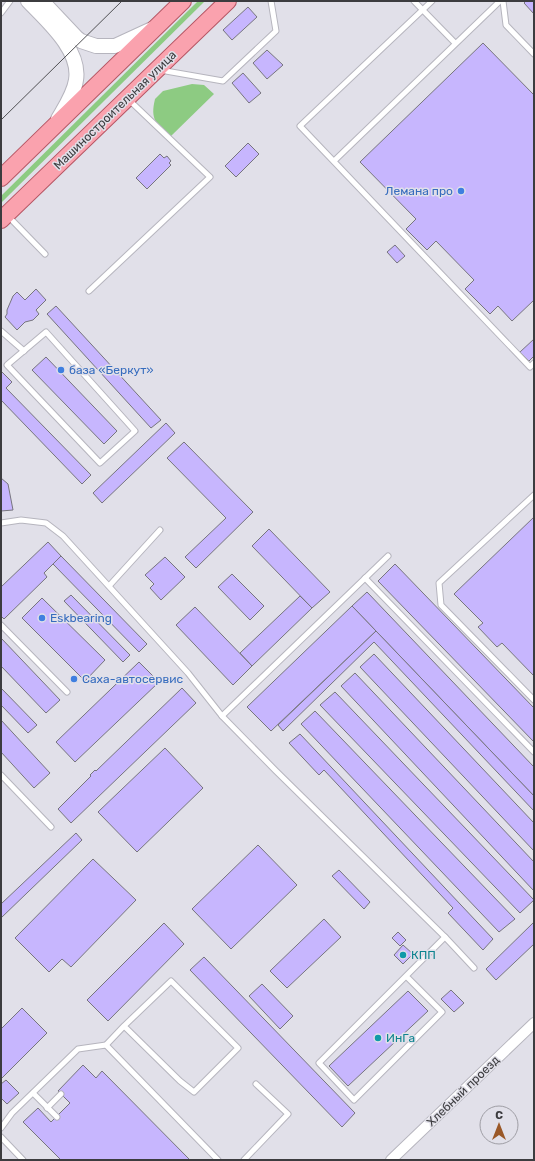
<svg xmlns="http://www.w3.org/2000/svg" width="535" height="1161" font-family="Rubik,sans-serif">
<rect width="100%" height="100%" fill="#e1e0e9"/>
<g fill="#8dcb82">
<path d="M198 1H205L1 203V196Z"/>
<path d="M192 84 204 85 214 94 170 137C156 123 150 120 155 99L163 91Z"/>
</g>
<g fill="#c7b6fe" stroke="#77757e">
<path d="M526 1H534V14L524 3Z"/>
<path d="M248 7 257 17 232 40 223 30Z"/>
<path d="M483 43 534 95V300L512 321 498 306 490 314 465 289 474 280 436 241 427 250 406 229 416 219 360 162Z"/>
<path d="M267 50 283 65 267 79 253 63Z"/>
<path d="M243 73 261 93 249 103 232 83Z"/>
<path d="M248 143 259 154 236 177 225 166Z"/>
<path d="M160 154 164 158 167 156 171 161 169 163 171 165 147 189 136 178Z"/>
<path d="M395 245 405 256 397 263 387 252Z"/>
<path d="M36 289 46 300 36 310 39 314 33 320 25 322 17 330 5 317 7 314V310L13 296 17 292 25 300Z"/>
<path d="M56 306 161 420 151 428 47 314Z"/>
<path d="M534 339V356L529 361 520 352Z"/>
<path d="M46 357 117 431 104 444 32 370Z"/>
<path d="M1 371 12 382 6 388 91 475 82 484 1 400Z"/>
<path d="M166 423 175 433 102 503 93 493Z"/>
<path d="M184 442 253 512 196 568 185 557 226 518 167 458Z"/>
<path d="M1 478 8 484 13 510 1 511Z"/>
<path d="M534 517V676L502 643 497 647 478 627 483 623 454 594Z"/>
<path d="M269 529 330 592 312 608 252 546Z"/>
<path d="M48 542 61 556 44 573 47 577 4 619 1 616V587Z"/>
<path d="M61 556 147 644 139 652 53 564Z"/>
<path d="M165 557 185 577 161 600 150 588 154 584 145 575Z"/>
<path d="M395 564 534 708V742L378 581Z"/>
<path d="M232 574 264 606 250 620 218 587Z"/>
<path d="M367 592 534 767V796L352 606Z"/>
<path d="M71 595 130 655 123 662 64 601Z"/>
<path d="M300 596 312 608 252 666 240 653Z"/>
<path d="M42 598 105 660 85 681 22 618Z"/>
<path d="M352 606 376 631 271 731 247 707Z"/>
<path d="M195 607 252 666 233 685 176 625Z"/>
<path d="M376 631 534 796V811L374 642 283 731 278 725Z"/>
<path d="M1 638 60 700 46 713 1 666Z"/>
<path d="M374 654 534 823V851L360 667Z"/>
<path d="M139 662 159 682 75 762 56 742Z"/>
<path d="M355 673 534 862V891L341 686Z"/>
<path d="M1 688 37 725 28 733 1 705Z"/>
<path d="M182 688 196 703 71 823 58 809 91 776 90 775 95 770 96 771Z"/>
<path d="M335 692 534 900 520 913 320 705Z"/>
<path d="M315 711 515 919 499 932 301 724Z"/>
<path d="M1 720 50 773 34 788 1 752Z"/>
<path d="M300 734 493 939 483 950 448 913 453 908 324 770 319 775 289 743Z"/>
<path d="M165 748 203 788 137 852 98 812Z"/>
<path d="M76 833 82 840 1 918V904Z"/>
<path d="M258 845 297 885 231 949 192 909Z"/>
<path d="M93 859 136 900 71 967 62 959 49 972 15 938Z"/>
<path d="M339 870 370 902 364 909 332 876Z"/>
<path d="M324 919 341 937 287 988 270 971Z"/>
<path d="M534 922V944L496 980 486 969Z"/>
<path d="M164 923 184 944 108 1021 87 1000Z"/>
<path d="M398 932 406 940 400 946 392 938Z"/>
<path d="M403 945 413 954 403 964 394 955Z"/>
<path d="M204 957 355 1113 342 1127 190 970Z"/>
<path d="M262 984 293 1016 280 1029 249 996Z"/>
<path d="M451 990 464 1003 454 1012 441 999Z"/>
<path d="M408 991 428 1011 348 1086 329 1066Z"/>
<path d="M22 1008 47 1033 1 1079V1029Z"/>
<path d="M83 1065 96 1078 102 1071 190 1160H61L23 1122 38 1108 51 1122 70 1103 58 1091Z"/>
<path d="M6 1080 19 1093 7 1104 1 1098V1084Z"/>
</g>
<g fill="none" stroke-linecap="round" stroke-linejoin="round">
<defs>
<g id="lane">
<path d="M414 1 455 43"/>
<path d="M432 1 300 126 530 367 534 363"/>
<path d="M503 1 506 25 534 54"/>
<path d="M1 13 10 1"/>
<path d="M160 70 223 81 276 31 271 1"/>
<path d="M334 161 500 1"/>
<path d="M8 216 45 254"/>
<path d="M89 291 210 177 128 99"/>
<path d="M1 331 24 351"/>
<path d="M46 332 135 431 100 463 7 365Z"/>
<path d="M534 495 439 583 441 605 534 700"/>
<path d="M1 523 21 520 46 523 63 536 188 673 222 716 276 771 445 937 474 968"/>
<path d="M365 578 534 752"/>
<path d="M109 586 160 530"/>
<path d="M1 625 67 692"/>
<path d="M222 716 388 556"/>
<path d="M1 775 51 827"/>
<path d="M406 976 442 1012 354 1100 319 1063 445 937"/>
<path d="M106 1045 124 1026 171 981 238 1048 194 1092 180 1081 124 1026"/>
<path d="M33 1093 57 1117"/>
<path d="M47 1108 61 1094"/>
<path d="M1 1128 12 1113 78 1049 106 1045 218 1160"/>
<path d="M1 1137 23 1160"/>
<path d="M244 1160 288 1114 256 1084"/>
</g>
<path id="street" d="M391 1160 534 1023"/>
<g id="secondary">
<path d="M28 1C47 21 81 50 76 80 74 94 65 107 58 119"/>
<path d="M42 1 77 38 81 41 96 46H115L154 28"/>
</g>
<g id="primary">
<path d="M1 178 183 1"/>
<path d="M1 220 228 1"/>
</g>
</defs>
<use href="#lane" stroke="#b6b5be" stroke-width="7"/>
<use href="#street" stroke="#b6b5be" stroke-width="12"/>
<use href="#secondary" stroke="#b6b5be" stroke-width="16"/>
<use href="#primary" stroke="#b65664" stroke-width="18"/>
<use href="#lane" stroke="#fff" stroke-width="5"/>
<use href="#street" stroke="#fff" stroke-width="10"/>
<use href="#secondary" stroke="#fff" stroke-width="14"/>
<use href="#primary" stroke="#faa2ae" stroke-width="16"/>
<path stroke="#505053" stroke-width="1" d="M1 120 122 1"/>
</g>
<g fill="#3f7fe0" stroke="#e1e0e9" stroke-width="1.5">
<circle cx="461" cy="191" r="4"/>
<circle cx="61" cy="370" r="4"/>
<circle cx="42" cy="618" r="4"/>
<circle cx="74" cy="679" r="4"/>
</g>
<g fill="#0f9aa8" stroke="#e1e0e9" stroke-width="1.5">
<circle cx="403" cy="955" r="4"/>
<circle cx="378" cy="1038" r="4"/>
</g>
<g text-anchor="middle" stroke-width="3" stroke-linejoin="round" paint-order="stroke">
<g font-size="12" fill="#3c3c3f" stroke="#e1e0e9">
<text transform="translate(115 110) rotate(-44)" y="4">Машиностроительная улица</text>
<text transform="translate(463 1091) rotate(-44)" y="4">Хлебный проезд</text>
</g>
<g font-size="12" fill="#366cbe" stroke="#e1e0e9" text-anchor="start">
<text x="453" y="195" text-anchor="end">Лемана про</text>
<text x="69" y="374">база «Беркут»</text>
<text x="50" y="622">Eskbearing</text>
<text x="82" y="683">Саха-автосервис</text>
</g>
<g font-size="12" fill="#0d838f" stroke="#e1e0e9" text-anchor="start">
<text x="411" y="959">КПП</text>
<text x="386" y="1042">ИнГа</text>
</g>
</g>
<rect width="535" height="1161" fill="none" stroke="#3c3c3f" stroke-width="4"/>
<g transform="translate(499 1125)"><circle r="19" fill="#e1e0e9" stroke="#9f9ea5"/>
<path d="M0-3L7 15L0 10L-7 15Z" fill="#9a5827"/>
<text y="-6" font-size="11" font-weight="bold" text-anchor="middle" fill="#3c3c3f">С</text>
</g>
</svg>
